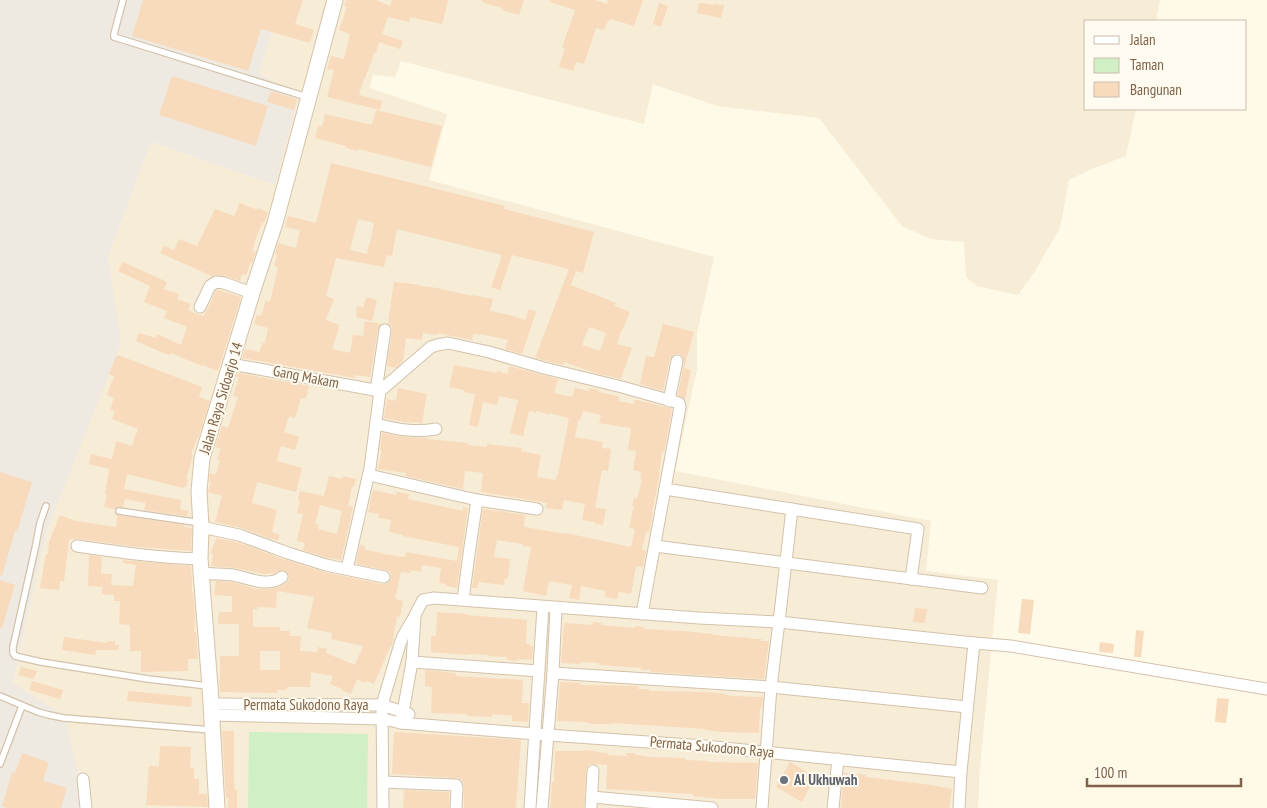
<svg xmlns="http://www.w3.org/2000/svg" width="1267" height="808" font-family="'PT Sans Narrow',sans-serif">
<rect width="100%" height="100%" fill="#fff9e8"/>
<path fill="#f7ecd5" d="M282 0H1160L1156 21H1086V109H1136L1126 156 1089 170 1069 180 1060 228 1035 271 1018 295 977 286 966 277 964 242 931 239 902 226 819 118 717 106 653 84 644 124 401 61 395 77 373 75 369 88 447 114 429 180 714 257 697 333V369L675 471 931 521 926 571 998 580 980 767 978 808H86L13 683 47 531 120 343 108 257 151 142 275 185 258 73Z"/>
<path fill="#efeae1" d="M0 0H282L259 73 298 97 275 185 151 142 108 257 121 343 47 531 13 683 65 716 86 808H0Z"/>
<path fill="#d0efc4" d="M249 732 368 734 367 808H248Z"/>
<g fill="#f7dbbc" fill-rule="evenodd">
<path d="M143 0H303L295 24 314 30 310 43 261 29 248 71 132 36Z"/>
<path d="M346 0H376L390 6 392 0H448L442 24 410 17 409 22 388 17 382 34 403 41 400 49 379 42 376 53 374 52 371 63H370L365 79 364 78 359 95 382 101 380 110 327 97 334 70 327 69 331 56 344 59 350 34 339 30 347 7 344 6Z"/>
<path d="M482 0H524L519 15 502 10V8L482 2Z"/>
<path d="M550 0H595L607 4 608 0H643L634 26 611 19 610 21 608 20 604 30 596 28 584 64 576 62 573 71 559 67 565 48 562 47 575 10 550 2Z"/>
<path d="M659 3 668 6 661 27 653 24Z"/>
<path d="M699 3 714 5V4L724 5 721 18 697 13Z"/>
<path d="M172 76 268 106 256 146 159 115Z"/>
<path d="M271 91 297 99 294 110 267 102Z"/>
<path d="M376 110 442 126 431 167 358 149V151L346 148V146L315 138 318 126 322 127 325 114 372 125Z"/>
<path d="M331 163 505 206 504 209 594 232 583 273 576 271 571 285 616 303 614 306 630 312 623 329H622L617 344 632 348 621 379 595 373 564 362 563 365 535 358 569 269 512 255 500 290 491 287 502 255 397 229 392 256 387 255 384 267 336 258 326 296 334 299 326 320 339 325V328L332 349 350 353 353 335 363 336 365 321 381 324 378 329 370 377 355 375V378L242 358 245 349 260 352 262 343H265L268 328 254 324 257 315 261 316 266 300 270 302 278 267 274 266 277 255 275 254 278 243 296 248 300 230 285 227 288 216 316 223ZM358 219 374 223 370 244H369L367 254 350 250ZM589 327 606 333 600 351 582 345Z"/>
<path d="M240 203 257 210 258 208 268 212 264 223H262L254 243H255L252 251 256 252 252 263 251 262 246 275 242 274 240 281 225 276 217 275 212 276 160 253 164 246 174 250 179 239 197 246 215 209 234 216Z"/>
<path d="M123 262 167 282 164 289 179 294 177 299 191 304 188 310 197 314 203 316 207 310 216 291 218 290 241 297 218 371 203 365 202 366 171 353 170 355 161 352 136 341 139 333 156 338 157 334 181 345 187 327 164 318 167 311 144 302 150 286 118 271Z"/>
<path d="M394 282 420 285V286L437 288 472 296V295L493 299 490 311 510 315 525 320 529 309 536 312 522 354 505 349 508 340 481 334V335L473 334 472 340 437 333V335L423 333 422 340 406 338 403 361 396 368 387 366 392 331V327L388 323Z"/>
<path d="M366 297 377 300 372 321 356 317 357 306 363 308Z"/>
<path d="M663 324 694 332 684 368 691 370 685 399 678 395 684 362 682 356 679 354H674L670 359 663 391 640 384 646 356 654 357Z"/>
<path d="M118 355 202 387 199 397 210 401 198 439H197L191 454 193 455 192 459 186 479H188L186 487H184L183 488 127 474 124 489 181 500 180 509 188 511 187 516 144 510 146 503 125 499 123 507H118L115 509 104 507 107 495 105 494 109 469 89 464 91 454 112 459 116 441 132 446 138 429 112 419 115 411 110 410 114 398 107 395 114 376 109 374 116 356H118Z"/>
<path d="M454 365 497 373V371L508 374 509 366 558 379 554 393 572 397 575 388 589 391 590 388 599 390 598 392 619 396 618 401 634 404V400H637L672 409 664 452H662L659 473H660L652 512H653L649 532H646L642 550H646L643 567 636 566 631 594 619 592 617 599 605 597 606 591 581 586 579 600 569 598 572 585 549 581 546 596 523 591 531 547 523 546V544L497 540 494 557 510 559 508 579 505 578 504 585 478 582V588H472L483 509 525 515 524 527 566 534V533L631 547 635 529 629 528 634 506H632L634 498 637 499 642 479H640L641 472 633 470 636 451 628 450 631 429 630 428 599 423 601 415 583 411 580 420H578L575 437 603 442 602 448 611 449 608 471 602 470 595 508 606 509 603 525 595 524V522L582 520 585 504 564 500 562 510 546 508 547 503 481 492 483 473 465 471 463 489 406 476V473L378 469 382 450H380L382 433 405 437 428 438V439L469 443 468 445 487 447V444L522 448 521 451 541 455 537 477 556 480 557 475H558L569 418 549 413V415L536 411V413L529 411 523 436 510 433 518 400 499 396 497 405 483 402 478 427 469 425 475 394 464 392V390L449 387Z"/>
<path d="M238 373 309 386 306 399 301 398 295 418 289 416 284 432 299 437 295 450 281 446 277 461 302 468 296 492 257 482 252 503 277 510 272 532 280 535 278 541 241 528 215 522 222 496 208 492 211 482 209 481 210 473 216 475 220 460 217 459 221 449 215 447 222 426 228 428 238 397 233 396 239 377 236 376Z"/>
<path d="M398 388 427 394 422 423 406 422 384 418 387 399 396 401Z"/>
<path d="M0 472 32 482 17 532 15 531 2 576 0 575Z"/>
<path d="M329 476 342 479 343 476 356 479 354 487 352 486 348 506 353 507 341 560 328 558 303 550 305 543 297 541 303 514 297 513 300 501 298 500 300 491 324 496ZM320 505 342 511 337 534 318 529 319 525 315 524Z"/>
<path d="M373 490 396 495 397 492 409 494 408 499 463 511V507L468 508 457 588 446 586V584L439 583 441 568 422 565 421 572 411 570 410 573 401 572 395 599 403 601 400 617 397 616 393 639H394L391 647H390L374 684 366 681 365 683 357 679 351 694 341 690 342 689 330 684 333 676 311 672 310 687H287V690H277V693L220 692 219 680H220V656H239V624H218L219 612H232V596L214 595 216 581 232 582 257 589H271L279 587 286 583 289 580V576L288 573 282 570 274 573 265 574 234 568 211 566 213 554 211 553 213 545 214 546 216 538 237 542 286 560 324 572 382 584H387L391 579V574L389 571 356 564 360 545 365 546V550L383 553V554L405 557 406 552 457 561 459 547 403 536V535L389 532 391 520 378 518 379 514 368 512ZM277 591 314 597 307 628 332 633 331 639 363 646 355 665 326 653 327 649 318 647 317 652 300 651 301 636H290V631H280V627H253V609H258V607L276 608ZM260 651H280V670H260Z"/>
<path d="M60 515 76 521 116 527 117 515 185 525 184 527 192 528 191 551 139 547 78 539H69L64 581H60L59 590 40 588 46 554H48L49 542Z"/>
<path d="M89 555 102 557 101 574H112L111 585 133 586 136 565 123 563V560L191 566 192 580V592H193L195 617 194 632H196L198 659H188V671L141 672V651H130V625L119 624 120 601H114V595L102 594V587L88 586Z"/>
<path d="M0 580 15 585 2 628 0 627Z"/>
<path d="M1022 599 1034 600 1030 634 1018 633Z"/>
<path d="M915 608 927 609 925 623 913 622Z"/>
<path d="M437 612 467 614V615L527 620 526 644H530V646H533L532 660 517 659V661L507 660V657L488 656V655L469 654V655L431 652V636H436Z"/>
<path d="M593 622 602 623 601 625 635 628V626L644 627V629L682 631 713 634V635L751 638V639H762L761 641H769L764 679 651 672V670H641V668L599 665V663L580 662V664L561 663 564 623 593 625Z"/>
<path d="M1136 630 1144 631 1141 657H1134Z"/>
<path d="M64 637 107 643V641H115V645H119V650H96L95 655 62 650Z"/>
<path d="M1100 642 1114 644 1113 653 1099 652Z"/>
<path d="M21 667 37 671 34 679 18 675Z"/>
<path d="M425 670 456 673V676L523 680 522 703H529L528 722 512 721V716L492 714V717L467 716V714L431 713 432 687 425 686Z"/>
<path d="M32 681 63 690 60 699 30 690Z"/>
<path d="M560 682 580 683V685L639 686 638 689H649V691L707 692 726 694V695L733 696 763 697 762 709 760 708 759 733 722 732 705 730V729L613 723V724H596L586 723V722L557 721Z"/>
<path d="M128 691 192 697 191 707 127 701Z"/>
<path d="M1217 698 1229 699 1226 723 1215 722Z"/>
<path d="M222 731H234V781L235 790H237V808H228V798H226Z"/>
<path d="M394 732 521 740 516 808H464V786L461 779 457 778 392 774Z"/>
<path d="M160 746 191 747 190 768H194V779H199V794H207L208 807 146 805 149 766H159Z"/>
<path d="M583 750 596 751V752L608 753V755L626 756V753H635V755L650 757 685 758V760L708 761V762L758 763 755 799H721L693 796V794L606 789 607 765 593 764H589L586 770 584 808H550L552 782H554L555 751H583Z"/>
<path d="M22 753 49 762 43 781 67 788 61 808H7L2 806 12 772 15 773Z"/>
<path d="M790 762 815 777 802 802 776 787Z"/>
<path d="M844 773 866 775V777L931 785 952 789 949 808H841Z"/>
<path d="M404 790 449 792V808H403Z"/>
</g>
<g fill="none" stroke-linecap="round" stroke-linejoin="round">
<defs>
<g id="lane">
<path d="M123 0 114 34V37L307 97"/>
<path d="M46 506 40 523 35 549 13 647V653L15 656 41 662 148 679 208 686"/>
<path d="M119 511 201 523"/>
<path d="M0 696 38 712 49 715 64 718 211 730"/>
<path d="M0 764 22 706"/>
</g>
<g id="street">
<path d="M200 307 210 286 216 282 224 283 252 293"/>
<path d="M231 364 380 391"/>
<path d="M376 391 385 330"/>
<path d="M669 401 677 361"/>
<path d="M376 424C396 429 415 433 436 429"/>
<path d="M369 475 477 500 537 509"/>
<path d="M665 489 918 529 911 579"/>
<path d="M792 509 779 622 974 643 1011 646 1267 689"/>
<path d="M201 527 239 535 288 553 326 565 384 577"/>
<path d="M77 546C118 552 159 558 200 559"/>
<path d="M655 546 982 588"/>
<path d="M347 569 370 468 380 391 431 347 437 345 448 343 489 352 544 368 622 387 679 403 680 407 642 614"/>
<path d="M201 573C212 574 223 574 233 575 249 578 268 588 282 577"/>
<path d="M463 600 469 554 477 500"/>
<path d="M412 662 539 671"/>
<path d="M553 673 771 687 967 707"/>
<path d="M211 704 382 705 409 714"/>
<path d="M211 715 383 719 401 723 548 735 705 746 961 772 959 808"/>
<path d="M401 723 412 662 415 615 423 600 434 598 699 618 779 622 771 687 762 808"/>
<path d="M961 772 974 643"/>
<path d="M83 779 86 808"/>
<path d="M383 782 456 785 457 788 456 808"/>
<path d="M592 797 712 808"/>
<path d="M383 808 382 705 400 644 403 636 413 619"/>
<path d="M530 808 543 607"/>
<path d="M542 808 553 673 556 608"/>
<path d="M591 808 593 771"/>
<path d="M833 808 838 759"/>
</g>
<path id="secondary" d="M217 808 210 687 200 559 201 527 199 491 202 458 252 293 275 223 335 0"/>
</defs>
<use href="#lane" stroke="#d3c2ab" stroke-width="8"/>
<use href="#street" stroke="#d3c2ab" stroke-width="13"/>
<use href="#secondary" stroke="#d7c3a8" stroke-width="17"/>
<use href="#lane" stroke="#fff" stroke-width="5.5"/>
<use href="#street" stroke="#fff" stroke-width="11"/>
<use href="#secondary" stroke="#fff" stroke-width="15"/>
</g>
<circle fill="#6b7280" stroke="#fffbf0" stroke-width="2" cx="784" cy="780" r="5"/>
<g text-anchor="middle" stroke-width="4" stroke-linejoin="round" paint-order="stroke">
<g font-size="15" fill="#7d6148" stroke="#fffbf0">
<text transform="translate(306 377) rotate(11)" y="5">Gang Makam</text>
<text transform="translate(221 398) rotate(-73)" y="5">Jalan Raya Sidoarjo 14</text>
<text x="306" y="710">Permata Sukodono Raya</text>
<text transform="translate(712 747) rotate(5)" y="5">Permata Sukodono Raya</text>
</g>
<g font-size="15" font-weight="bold" fill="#5b616d" stroke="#fffbf0" text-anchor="start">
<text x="794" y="785">Al Ukhuwah</text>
</g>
</g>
<rect x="1084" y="20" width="162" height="90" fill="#fffbf0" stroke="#cbbdad"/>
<rect x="1094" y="36" width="25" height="8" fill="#ffffff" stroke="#cbbdad"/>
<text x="1130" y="45" font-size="15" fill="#7d6148">Jalan</text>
<rect x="1094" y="58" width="25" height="15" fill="#d0efc4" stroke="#cbbdad"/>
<text x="1130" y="70" font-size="15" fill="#7d6148">Taman</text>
<rect x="1094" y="82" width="25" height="15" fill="#f7dbbc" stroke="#cbbdad"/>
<text x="1130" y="95" font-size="15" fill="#7d6148">Bangunan</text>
<path d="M1087 778v8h154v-8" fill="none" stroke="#7d6148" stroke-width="2.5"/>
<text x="1094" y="778" font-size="15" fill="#7d6148" stroke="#fffbf0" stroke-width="4" paint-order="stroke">100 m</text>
</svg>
